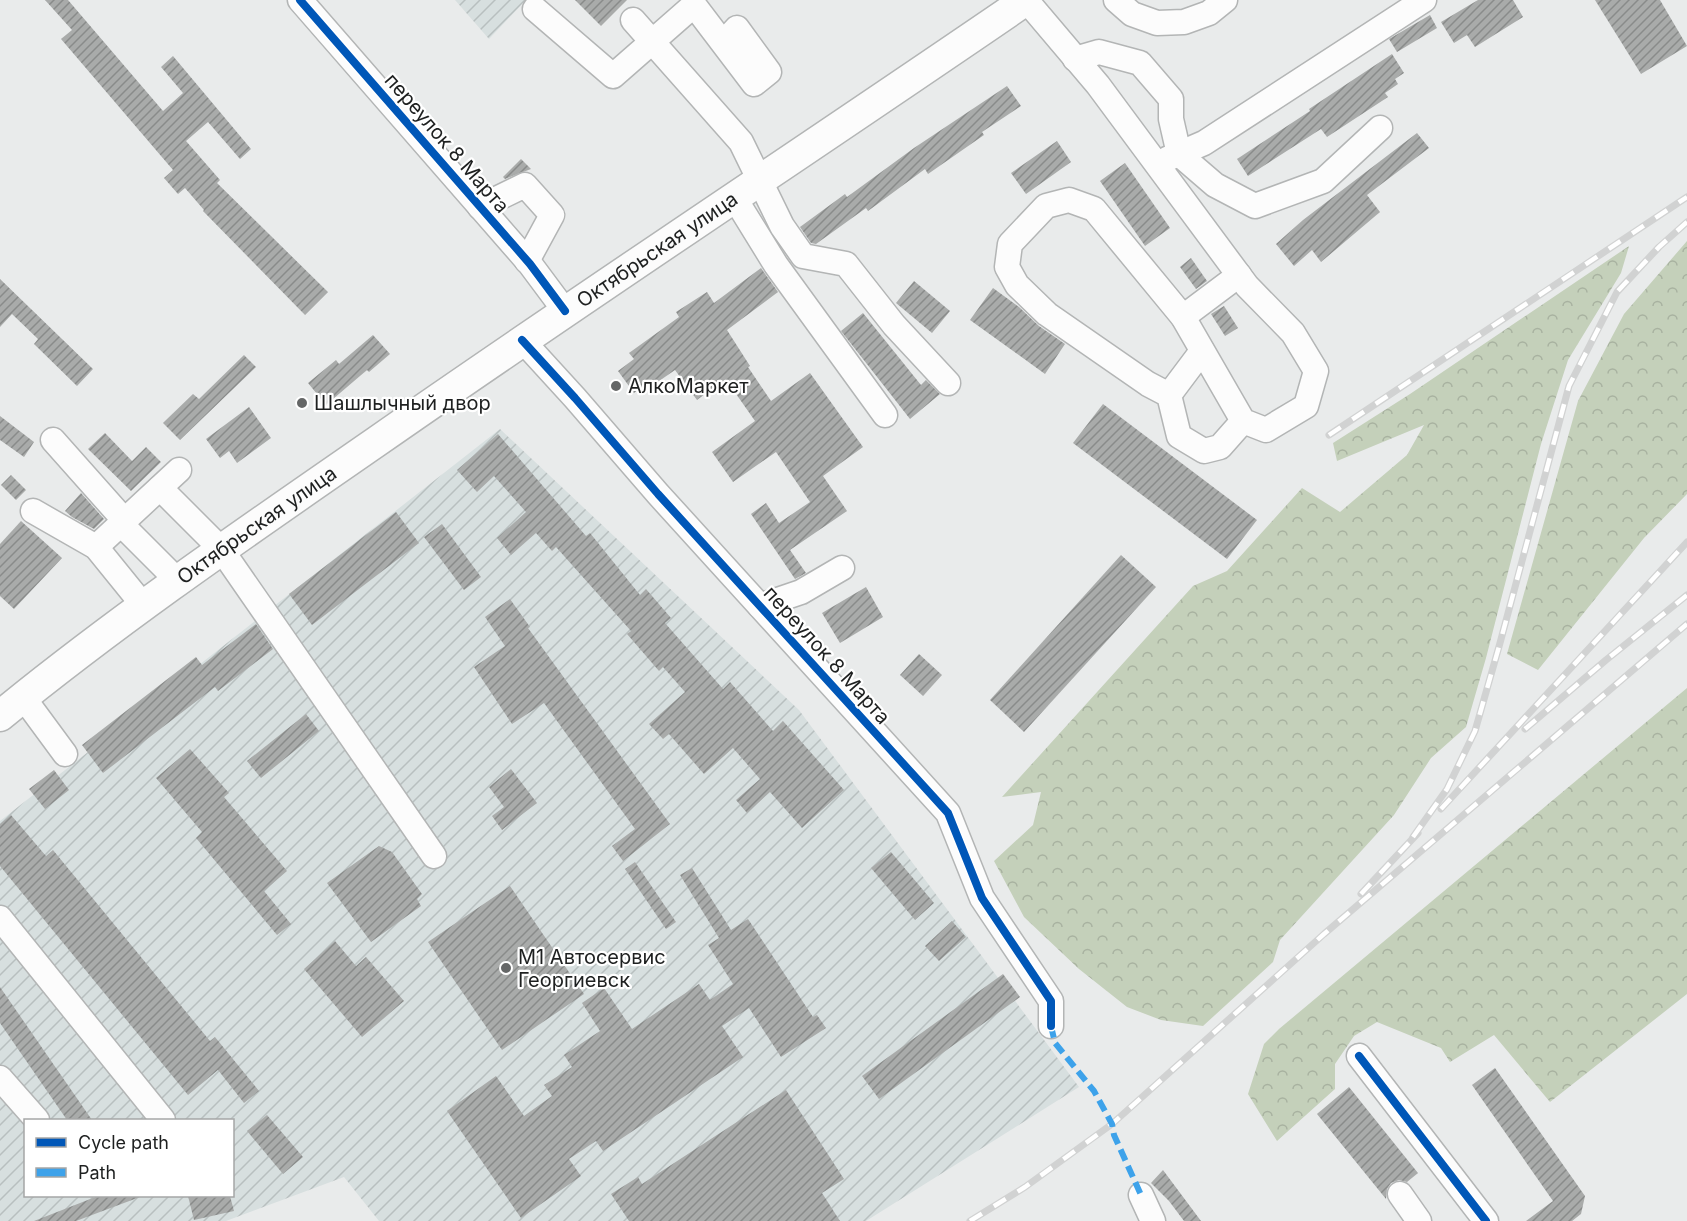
<svg xmlns="http://www.w3.org/2000/svg" width="1687" height="1221" font-family="Inter,sans-serif">
<defs>
<pattern id="industrial-furrows" width="10" height="10" patternUnits="userSpaceOnUse" patternTransform="scale(1.5)"><rect width="10" height="10" fill="#d7dfdf"/><path d="M-1 1l2-2M0 10L10 0M9 11l2-2" fill="none" stroke="#b8bfbf"/></pattern>
<pattern id="forest-crowns" width="20" height="18" patternUnits="userSpaceOnUse" patternTransform="scale(1.5)"><rect width="20" height="18" fill="#c4d0ba"/><path d="M2 6a3 3 0 1 1 6 0M12 15a3 3 0 1 1 6 0" fill="none" stroke="#a8b2a0"/></pattern>
<pattern id="building-hatch" width="6" height="6" patternUnits="userSpaceOnUse" patternTransform="scale(1.5)"><rect width="6" height="6" fill="#a9abaa"/><path d="M-1 1l2-2M0 6l6-6M5 7l2-2" fill="none" stroke="#898b8a"/></pattern>
</defs>
<rect width="100%" height="100%" fill="#e9ebeb"/>
<g fill="url(#industrial-furrows)" fill-rule="evenodd">
<path d="M455 0H526L489 39Z"/>
<path d="M500 429 799 710 1079 1087 866 1221H379L344 1177 226 1221H0V821ZM26 1120H232V1196H26Z"/>
</g>
<g fill="url(#forest-crowns)">
<path d="M1687 241V494L1644 538 1538 670 1507 654 1578 401 1624 314Z"/>
<path d="M1629 246 1621 273 1568 360 1541 444 1486 658 1466 727 1431 758 1394 815 1280 940 1273 962 1203 1026 1161 1020 1127 1007 1079 969 1024 917 994 861 1033 825 1041 792 1002 797 1193 586 1227 571 1302 488 1340 512 1407 455 1424 425 1337 461 1333 443 1410 394Z"/>
<path d="M1687 688V994L1550 1102 1494 1035 1450 1062 1441 1048 1377 1022 1354 1036 1335 1064V1089L1277 1141 1248 1094 1264 1044 1279 1029Z"/>
</g>
<g fill="url(#building-hatch)">
<path d="M45 0H68L163 111 183 93 161 67 173 56 251 149 240 159 208 122 186 141 220 180 217 183 328 292 305 315 203 211 204 210 185 188 178 194 164 178 173 170 61 39 72 30Z"/>
<path d="M575 0H627L601 26Z"/>
<path d="M1478 0H1513L1523 17 1475 47 1467 35 1454 43 1441 22Z"/>
<path d="M1595 0H1660L1687 46 1641 74Z"/>
<path d="M1430 15 1437 28 1397 52 1389 39Z"/>
<path d="M1392 54 1404 73 1395 79 1398 84 1385 93 1388 97 1327 137 1321 129 1248 176 1237 159 1310 111 1309 109Z"/>
<path d="M1007 86 1021 106 982 132 984 135 928 174 925 169 868 211 866 208 816 244 811 243 800 227 845 194 847 197 914 148Z"/>
<path d="M1417 133 1429 148 1367 195 1380 212 1321 262 1312 250 1294 266 1276 244 1303 220Z"/>
<path d="M1057 141 1071 162 1026 194 1011 173Z"/>
<path d="M521 159 531 169 505 179 503 177Z"/>
<path d="M1125 163 1170 228 1145 246 1100 181Z"/>
<path d="M1191 258 1207 281 1196 289 1180 267Z"/>
<path d="M761 268 778 292 727 330 750 366 748 367 771 401 810 373 863 447 823 476 847 511 790 550 806 573 795 579 751 514 766 503 779 523 810 502 776 452 733 482 712 452 755 421 727 381 723 384 722 381 697 400 675 370 649 388 646 384 634 393 618 371 634 359 629 353 679 317 676 312 707 292 714 303Z"/>
<path d="M0 279 93 369 77 386 34 344 38 339 12 314 0 327Z"/>
<path d="M914 281 950 311 932 333 896 303Z"/>
<path d="M993 288 1019 307 1039 326 1065 344 1045 374 970 320Z"/>
<path d="M1224 306 1238 328 1225 336 1211 314Z"/>
<path d="M863 313 921 385 926 380 940 394 910 419 841 331Z"/>
<path d="M373 335 390 354 369 372 367 370 326 405 308 383 336 360 339 364Z"/>
<path d="M244 355 256 367 180 440 163 423 193 394 199 399Z"/>
<path d="M1103 404 1257 520 1227 559 1073 443Z"/>
<path d="M249 407 271 438 237 463 229 451 220 458 206 439Z"/>
<path d="M0 416 34 442 24 457 0 440Z"/>
<path d="M105 433 132 461 146 447 161 462 131 491 88 449Z"/>
<path d="M498 434 586 536 590 533 640 595 646 589 671 618 665 623 723 689 730 682 773 731 783 721 844 790 802 828 770 792 747 813 736 800 760 779 733 748 704 774 669 734 663 739 649 724 685 692 663 667 659 671 627 634 631 631 556 547 552 551 536 533 511 555 497 538 526 512 494 476 477 492 457 470Z"/>
<path d="M11 475 26 490 16 500 1 485Z"/>
<path d="M81 493 104 519 94 529 72 517 65 511Z"/>
<path d="M396 512 419 543 312 625 289 594Z"/>
<path d="M21 521 62 558 14 609 0 596V544Z"/>
<path d="M442 524 481 577 464 590 424 537Z"/>
<path d="M1121 555 1156 587 1024 732 990 700Z"/>
<path d="M866 587 883 617 840 643 822 613Z"/>
<path d="M510 599 530 627 528 628 670 824 623 861 612 846 635 829 544 703 512 724 474 667 505 646 485 617Z"/>
<path d="M256 624 273 649 218 691 215 687 103 773 82 745 196 657 202 665Z"/>
<path d="M919 654 942 675 923 696 900 675Z"/>
<path d="M306 714 319 731 261 778 247 761Z"/>
<path d="M190 749 229 793 224 797 287 871 264 891 291 924 277 935 196 838 202 832 156 778Z"/>
<path d="M511 769 537 803 502 830 492 816 504 807 489 787Z"/>
<path d="M54 770 69 790 45 809 29 789Z"/>
<path d="M11 815 46 856 53 850 210 1041 215 1037 259 1091 244 1103 218 1070 188 1095 0 866V824Z"/>
<path d="M379 846 392 852 422 894 417 899 421 906 371 942 327 883Z"/>
<path d="M891 852 934 903 915 920 871 868Z"/>
<path d="M635 862 676 922 666 929 625 869Z"/>
<path d="M692 868 731 930 748 919 813 1017 817 1015 826 1028 781 1057 749 1008 722 1026 743 1057 603 1151 596 1141 569 1159 581 1176 521 1218 447 1111 496 1076 524 1116 552 1096 544 1085 572 1067 564 1055 600 1031 582 1003 604 988 632 1029 699 984 710 1000 733 984 708 945 719 938 680 875Z"/>
<path d="M510 886 584 994 502 1050 428 942Z"/>
<path d="M952 921 966 937 939 961 925 946Z"/>
<path d="M335 941 356 966 366 957 404 1001 362 1037 304 969Z"/>
<path d="M1003 974 1020 997 879 1099 862 1076Z"/>
<path d="M0 987 92 1120H67L0 1023Z"/>
<path d="M1495 1068 1585 1196 1581 1214 1572 1221H1526L1553 1201 1472 1085Z"/>
<path d="M1349 1087 1418 1173 1407 1182 1399 1180 1391 1183 1387 1189 1386 1199 1317 1114Z"/>
<path d="M786 1090 844 1179 822 1193 840 1221H629L611 1194 638 1177 642 1184Z"/>
<path d="M267 1115 303 1157 283 1174 247 1131Z"/>
<path d="M1163 1170 1201 1221H1184L1169 1201 1151 1183Z"/>
<path d="M98 1196 140 1197 76 1221H34Z"/>
<path d="M188 1196H230L234 1211 194 1220Z"/>
</g>
<g fill="none" stroke-linecap="round" stroke-linejoin="round">
<defs>
<g id="minor">
<path d="M300 0 530 264 565 311"/>
<path d="M1026 0 1098 85 1247 286 1293 333 1316 371 1306 406 1266 430 1243 421 1183 317 1094 209 1069 200 1046 206 1010 244 1007 267 1017 285 1047 314 1148 384 1169 395 1179 436 1204 451 1220 447 1243 421"/>
<path d="M1116 0 1132 14 1157 23 1184 22 1209 13 1225 0"/>
<path d="M535 9 613 76 694 5 754 84 769 72 737 28 723 43"/>
<path d="M633 20 741 142 782 226 803 256 846 264 894 325 948 383"/>
<path d="M1075 59 1099 52 1140 63 1171 99V119L1179 154 1215 185 1255 206 1323 181 1380 128"/>
<path d="M1167 159 1204 143 1424 0"/>
<path d="M734 197 776 265 885 415"/>
<path d="M480 207 525 185 552 215 527 261"/>
<path d="M1183 317 1239 275"/>
<path d="M522 340 575 398 658 494 948 813 982 898 1051 1001V1026"/>
<path d="M1169 395 1202 351"/>
<path d="M53 440 125 521"/>
<path d="M160 488 221 549 434 856"/>
<path d="M33 511 96 547 143 605"/>
<path d="M121 524 178 581"/>
<path d="M96 547 179 470"/>
<path d="M760 606 801 592 842 568"/>
<path d="M23 697 65 754"/>
<path d="M0 918 163 1120H162"/>
<path d="M1359 1056 1486 1221"/>
<path d="M0 1078 37 1120"/>
<path d="M1400 1194 1419 1221"/>
<path d="M1141 1195 1153 1221"/>
</g>
<g id="major">
<path id="s1" d="M0 716C120 618 249 530 376 442 591 292 810 148 1026 0"/>
</g>
</defs>
<use href="#minor" stroke="#b3b5b5" stroke-width="27"/>
<use href="#major" stroke="#b3b5b5" stroke-width="33"/>
<use href="#minor" stroke="#fcfcfc" stroke-width="24"/>
<use href="#major" stroke="#fcfcfc" stroke-width="30"/>
<defs>
<g id="rail">
<path d="M1329 435 1687 197"/>
<path d="M1525 729 1606 660 1687 595"/>
<path d="M1441 809 1687 542"/>
<path d="M1413 837 1447 789 1475 731 1500 643 1569 386 1617 292 1659 247 1687 222"/>
<path d="M1361 894 1418 833"/>
<path d="M970 1221 1025 1187 1112 1124 1324 934 1687 624"/>
</g>
</defs>
<use href="#rail" stroke="#d1d2d2" stroke-width="7"/>
<use href="#rail" stroke="#fff" stroke-width="4.5" stroke-dasharray="14" stroke-linecap="butt"/>
<path stroke="#3da2ea" stroke-width="6" stroke-dasharray="12 6" stroke-linecap="butt" d="M1051 1026 1055 1043 1094 1091 1112 1124 1114 1135 1141 1195"/>
<defs>
<g id="cycleway">
<path d="M300 0 530 264 565 311"/>
<path d="M522 340 575 398 658 494 948 813 982 898 1051 1001V1026"/>
<path d="M1359 1056 1486 1221"/>
</g>
</defs>
<use href="#cycleway" stroke="#fff" stroke-width="11"/>
<use href="#cycleway" stroke="#0057b8" stroke-width="8"/>
</g>
<g fill="#656767" stroke="#fff" stroke-width="2">
<circle cx="616" cy="386" r="6"/>
<circle cx="302" cy="403" r="6"/>
<circle cx="506" cy="968" r="6"/>
</g>
<g text-anchor="middle" stroke-width="4.5" stroke-linejoin="round" paint-order="stroke">
<g font-size="20" fill="#1e2020" stroke="#fff">
<text transform="translate(447 143) rotate(49)" y="7">переулок 8 Марта</text>
<text dy="7" stroke="none"><textPath href="#s1" startOffset="806">Октябрьская улица</textPath></text>
<text dy="7" stroke="none"><textPath href="#s1" startOffset="320">Октябрьская улица</textPath></text>
<text transform="translate(827 655) rotate(48)" y="7">переулок 8 Марта</text>
</g>
<g font-size="20" fill="#1e2020" stroke="#fff" text-anchor="start">
<text x="628" y="393">АлкоМаркет</text>
<text x="314" y="410">Шашлычный двор</text>
<text x="518" y="964">М1 Автосервис<tspan x="518" dy="23">Георгиевск</tspan></text>
</g>
</g>
<rect x="24" y="1119" width="210" height="78" fill="#ffffff" stroke="#a5a6a6" stroke-width="1.5"/>
<rect x="36" y="1138" width="30" height="9" fill="#0057b8" stroke="#a5a6a6" stroke-width="1.5"/>
<text x="78" y="1149" font-size="18" fill="#1e2020">Cycle path</text>
<rect x="36" y="1168" width="30" height="9" fill="#3da2ea" stroke="#a5a6a6" stroke-width="1.5"/>
<text x="78" y="1179" font-size="18" fill="#1e2020">Path</text>
</svg>
